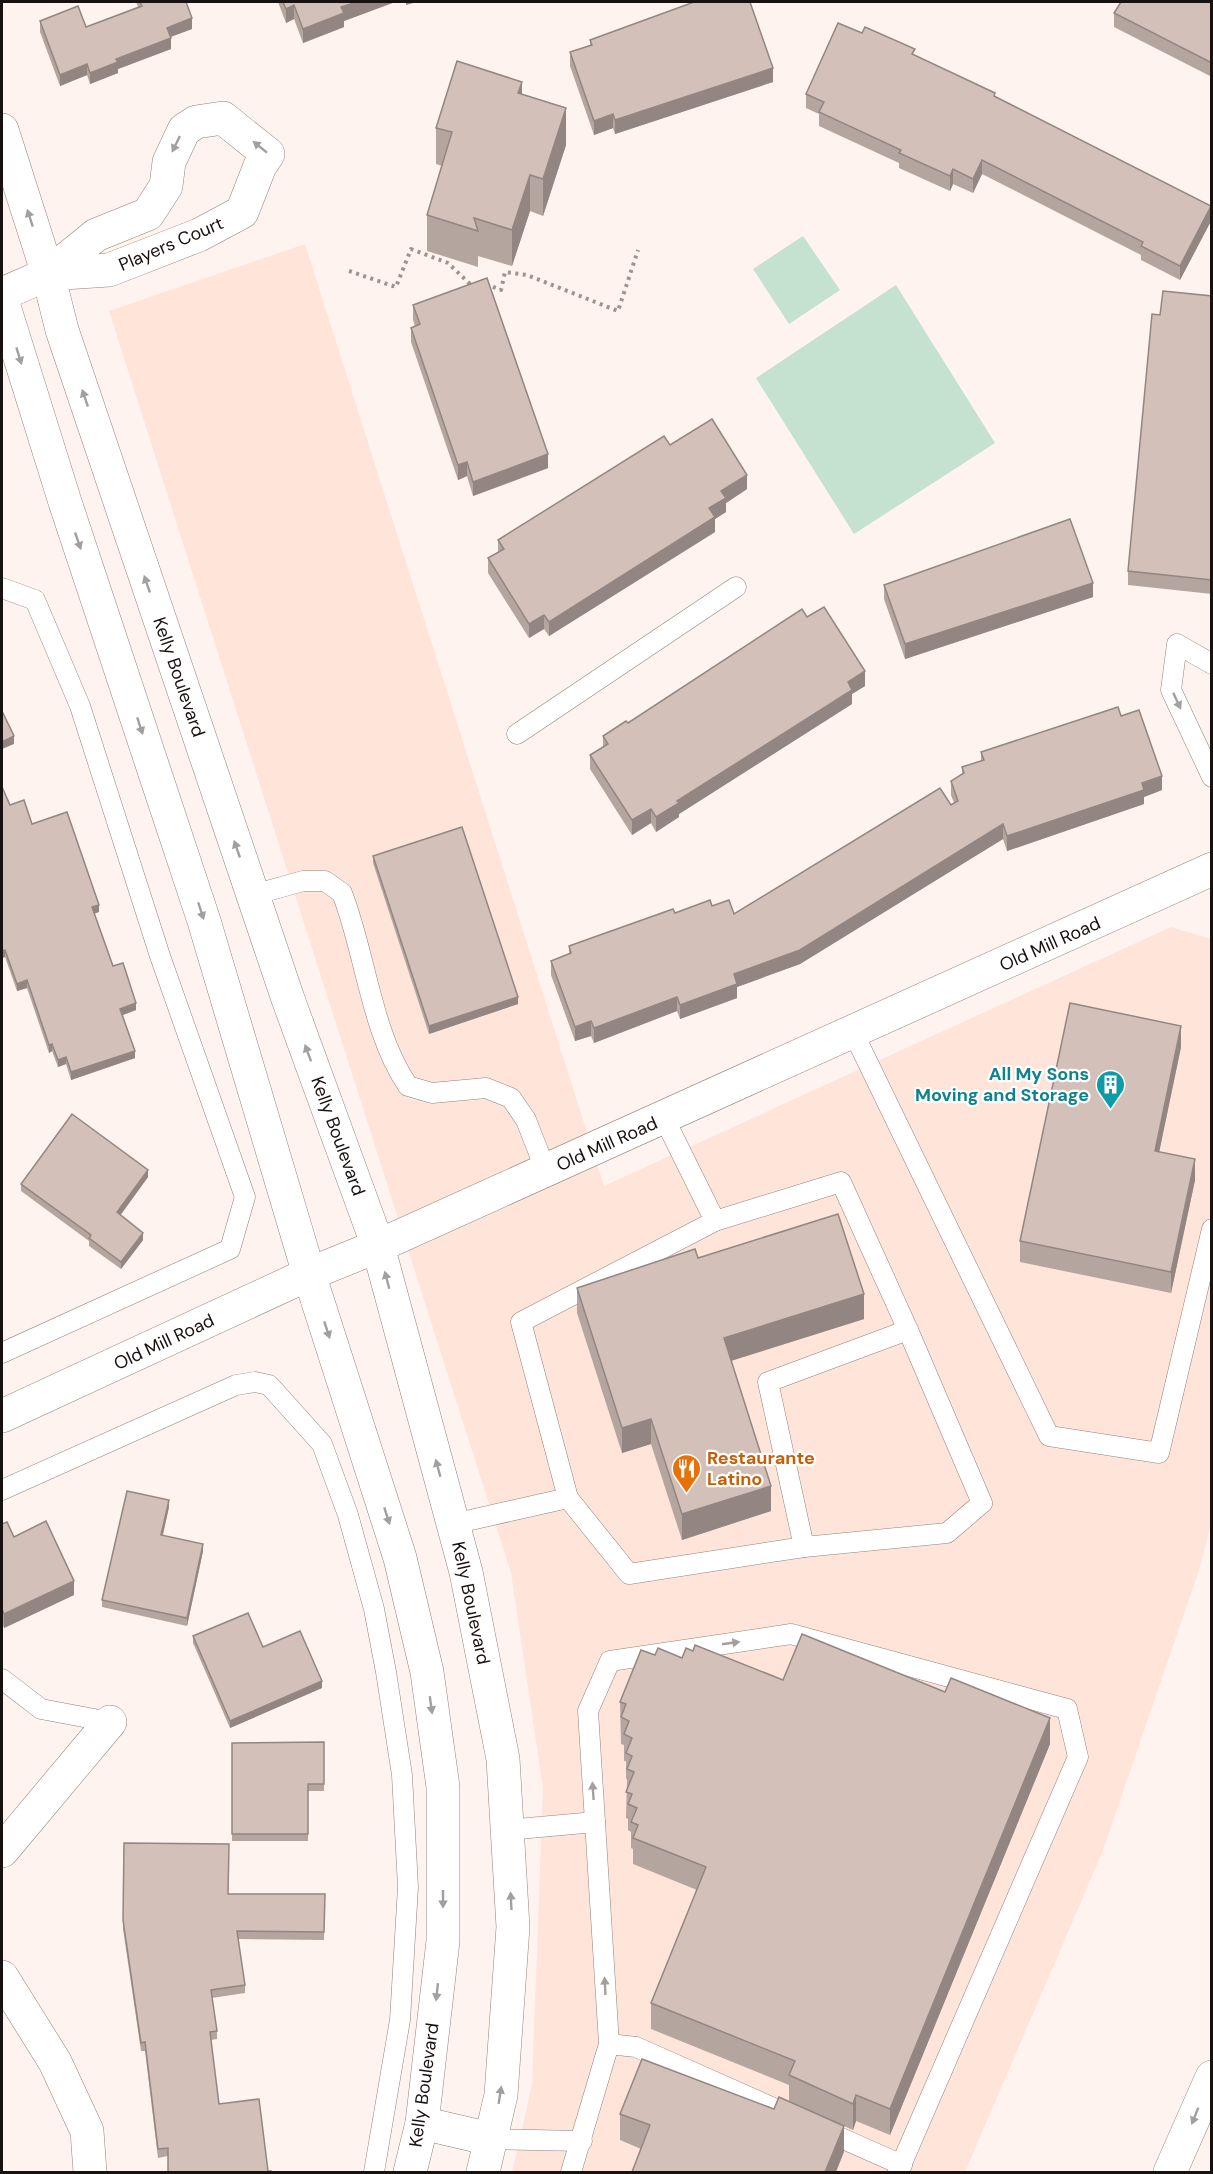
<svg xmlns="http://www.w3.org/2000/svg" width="1213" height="2174" font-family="'DM Sans',sans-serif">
<rect width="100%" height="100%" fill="#fef3ef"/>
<path fill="#ffe4da" d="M305 244 604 1186 1171 927 1211 939V1524L1199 1570 1102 1853 965 2172H512L532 2085 543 1788 511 1573 109 311Z"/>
<g fill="#c4e2cf">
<path d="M803 236 840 290 789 324 753 269Z"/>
<path d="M896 285 995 443 854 534 756 378Z"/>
</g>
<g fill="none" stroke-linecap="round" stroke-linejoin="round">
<defs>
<g id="lane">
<path d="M2 588 35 600 80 706 160 956 245 1197 230 1249 2 1353"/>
<path d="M1212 664 1177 644 1171 690 1212 777"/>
<path d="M517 734 736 587"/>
<path d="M253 895 303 881H325L342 893C366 955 371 1032 408 1086L432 1093 486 1088 511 1098 526 1120 546 1171"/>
<path d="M853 1032 1049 1436 1159 1453 1212 1229"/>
<path d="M2 1490 236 1385 255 1382 269 1385 322 1444 348 1515 374 1609 386 1672 402 1775 408 1887 400 2020 374 2172"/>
<path d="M568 1498 629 1574 804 1547 768 1382 908 1330 841 1182 715 1221"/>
<path d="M453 1524 568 1498 521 1322 715 1221 664 1118"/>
<path d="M804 1547 947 1533 982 1503 908 1330"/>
<path d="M2 1679 41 1709 110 1722"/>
<path d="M507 1830 595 1822"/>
<path d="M609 2044 636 2047 902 2165"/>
<path d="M490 2139 582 2141"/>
<path d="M571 2172 609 2044 588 1711 610 1661 791 1634 1067 1709 1078 1757 898 2172"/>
</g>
<g id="street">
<path d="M2 294 48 274 96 235 148 214 166 186 169 162 184 130 196 122 223 118 268 154 260 166 242 212 199 235 109 270 48 274"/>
<path d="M378 1246 1212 869"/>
<path d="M2 1851 110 1722"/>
<path d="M2 1977 55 2062 87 2131 90 2172"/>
</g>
<g id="secondary">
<path d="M2 130 48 274 62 330 288 999 378 1246 466 1572 503 1759 513 1927 501 2095 483 2172"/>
<path d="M2 300 65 502 204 921 309 1274 400 1558 427 1672 443 1787V1941L422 2123 410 2172"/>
<path d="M2 1416 309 1274 378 1246"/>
<path d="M422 2123 490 2139"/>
</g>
<path id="highway" d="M1170 2172 1212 2077"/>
</defs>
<use href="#lane" stroke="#92827c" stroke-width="21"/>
<use href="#street" stroke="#92827c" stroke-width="34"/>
<use href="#secondary" stroke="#92827c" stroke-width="34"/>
<use href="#highway" stroke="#92827c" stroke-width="34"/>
<g stroke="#9d9491" stroke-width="4" stroke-dasharray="3 4.5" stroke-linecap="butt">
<path d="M349 271 396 287 411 249 448 263 470 284H473"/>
<path d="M486 284 501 290 505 272 527 275 618 311 638 250"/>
</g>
<use href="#lane" stroke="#fff" stroke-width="20"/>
<use href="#street" stroke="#fff" stroke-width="33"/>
<use href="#secondary" stroke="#fff" stroke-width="33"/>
<use href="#highway" stroke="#fff" stroke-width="33"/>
</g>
<g fill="#b5a59f">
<path d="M136 2H186L192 29 171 37V49L118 69V73L90 84 87 75 60 86 40 32V21L86 27 138 7Z"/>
<path d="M278 2H395L344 21V27L303 43 294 19 286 23Z"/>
<path d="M1212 2V77L1114 27V13Z"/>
<path d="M862 33 915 55 995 97 1211 221 1180 280 1141 260V255L982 174 973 193 953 184 950 191 899 168V163L819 126V114L806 108V94Z"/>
<path d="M590 40 773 82 615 134 613 128 594 135 570 66V52L590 45Z"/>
<path d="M522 94 566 145 543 216 530 211 512 266 478 256V267L427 251V215L442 166 436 164V128Z"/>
<path d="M1212 296V594L1128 585V571Z"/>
<path d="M413 305 548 468 473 496 467 476 458 480 411 342V328L415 326 413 320Z"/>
<path d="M670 445 747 489 726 503V512L715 519V532L549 636 544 629 529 638 488 573V558L498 552V540Z"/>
<path d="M884 585 1093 597 905 659 884 599Z"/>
<path d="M807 617 865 686 852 694V704L679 814V817L656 832 651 823 632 835 590 769V755L603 747V736L628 723Z"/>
<path d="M1121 716 1162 790 1144 797V804L1007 851 1003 839 800 964 737 987V998L680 1019 677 1011 594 1043 591 1036 575 1041 551 975V961L569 954V946L675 913 712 906 734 914 954 803 951 795V781L962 774V767L981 761V752Z"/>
<path d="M10 805 32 824 99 912 94 914 113 966 136 1010 123 1015 135 1058 71 1080 66 1064 58 1067 52 1051 49 1053 27 988 17 991 5 957 2 958Z"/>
<path d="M373 856 518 1004 429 1034 373 863Z"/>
<path d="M1181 1047 1159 1152 1195 1180 1171 1293 1020 1262V1241Z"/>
<path d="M148 1177 120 1215 143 1240 121 1269 89 1246V1241L21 1191V1184Z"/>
<path d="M698 1258 864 1319 731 1361 771 1511 682 1540 651 1444 622 1453 577 1313V1288Z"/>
<path d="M169 1507 163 1535 203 1551 187 1626 102 1607V1600Z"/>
<path d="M2 1524 74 1595 4 1628 2 1623Z"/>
<path d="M193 1636 263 1647 322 1688 230 1728 193 1643Z"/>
<path d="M693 1651 783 1680 1050 1744 890 2135 856 2121 853 2130 844 2126V2152L641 2149 620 2140V2114L774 2109 789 2101V2085L651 2029V2003L697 1890 633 1864V1849L631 1848V1832L628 1830V1819L626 1818 627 1779H626V1761H624V1745L621 1744 620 1702 655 1655 682 1658Z"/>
<path d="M324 1742V1791H308V1841H232V1743Z"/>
<path d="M124 1843 228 1894H325L324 1940 238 1939 245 1985V1993L212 1998 217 2031V2039L211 2040 168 2156 158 2158 145 2051H141L123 1929Z"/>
</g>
<g fill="#938682">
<path d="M357 2H395L344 21V27L303 43V29L341 7Z"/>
<path d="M406 2H417L406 5Z"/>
<path d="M294 5V19L286 23V9Z"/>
<path d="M192 18V29L167 38V28Z"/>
<path d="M171 38V49L118 69V73L90 84V73L116 59Z"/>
<path d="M87 64V75L60 86V75Z"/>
<path d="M773 68V82L615 134V120Z"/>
<path d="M522 82V118L518 93Z"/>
<path d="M566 108V145L543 216V179Z"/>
<path d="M613 114V128L594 135V121Z"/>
<path d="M982 160V174L973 193V179Z"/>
<path d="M953 169V184L950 191V176Z"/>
<path d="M530 175V211L512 266V230Z"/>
<path d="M1211 206V221L1180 280V266Z"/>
<path d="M548 454V468L473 496V482Z"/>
<path d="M467 462V476L458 480V465Z"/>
<path d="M747 475V489L726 503V512L715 519V532L549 636V622L709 508 721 491Z"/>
<path d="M1093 583V597L905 659V644Z"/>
<path d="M544 615V629L529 638V624Z"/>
<path d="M865 671V686L852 694V704L679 814V817L656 832V817L677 801 848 682Z"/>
<path d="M14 736V744L2 749V742Z"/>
<path d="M1162 776V790L1144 797V804L1007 851V836Z"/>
<path d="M651 809V823L632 835V820Z"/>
<path d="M1003 824V839L800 964 737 987V998L680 1019V1005Z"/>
<path d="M99 905V912L92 914V907Z"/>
<path d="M5 950V957L2 958V951Z"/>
<path d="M27 980V988L17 991V984Z"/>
<path d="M518 997V1004L429 1034V1026Z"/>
<path d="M677 997V1011L594 1043V1028Z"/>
<path d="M136 1003V1010L120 1016V1009Z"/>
<path d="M591 1021V1036L575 1041V1027Z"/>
<path d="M1181 1026V1047L1155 1172V1151Z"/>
<path d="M52 1044V1051L49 1053V1045Z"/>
<path d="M135 1051V1058L71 1080V1072Z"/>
<path d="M66 1057V1064L58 1067V1060Z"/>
<path d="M1195 1159V1180L1171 1293V1272Z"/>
<path d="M148 1170V1177L117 1220V1212Z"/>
<path d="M143 1233V1240L121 1269V1262Z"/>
<path d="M864 1294V1319L724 1363V1338Z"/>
<path d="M651 1419V1444L622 1453V1428Z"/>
<path d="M771 1486V1511L682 1540V1514Z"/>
<path d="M169 1500V1507L161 1542V1535Z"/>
<path d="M203 1544V1551L187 1626V1618Z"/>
<path d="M74 1581V1595L4 1628V1614Z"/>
<path d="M322 1681V1688L230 1728V1721Z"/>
<path d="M1050 1718V1744L890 2135V2109Z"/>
<path d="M856 2095V2121L853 2130V2104Z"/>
<path d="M844 2126V2152L836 2172H825Z"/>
</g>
<g fill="#d2c0b9" stroke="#938682" stroke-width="1.5">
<path d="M140 2H186L192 18 167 28 171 38 116 59 118 62 90 73 87 64 60 75 40 21 78 6 86 27 142 6Z"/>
<path d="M283 2H357L341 7 344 13 303 29 294 5 286 9Z"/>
<path d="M694 2H750L773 68 615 120 613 114 594 121 570 52 592 45 590 40Z"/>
<path d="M1121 2H1212V63L1114 13Z"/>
<path d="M838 23 862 33 865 27 915 49 912 54 995 93 994 96 1211 206 1180 266 1141 246 1143 242 982 160 973 179 953 169 950 176 899 153 901 150 819 112 824 102 806 94Z"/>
<path d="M457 61 522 82 518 93 566 108 543 179 530 175 512 230 474 218 478 231 427 215 452 132 436 128Z"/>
<path d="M487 278 548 454 473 482 467 462 458 465 411 328 420 324 413 305Z"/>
<path d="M1163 291 1212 296V580L1128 571 1152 314 1160 315Z"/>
<path d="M712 419 747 475 721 491 726 498 709 508 715 517 549 622 544 615 529 624 488 558 504 549 498 540 664 436 670 445Z"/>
<path d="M1070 519 1093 583 905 644 884 585Z"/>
<path d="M824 607 865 671 848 682 852 690 677 801 679 803 656 817 651 809 632 820 590 755 608 744 603 736 626 721 628 723 802 609 807 617Z"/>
<path d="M1118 707 1121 716 1139 710 1162 776 1142 783 1144 790 1007 836 1003 824 800 950 734 974 737 984 680 1005 677 997 594 1028 591 1021 575 1027 551 961 571 953 569 946 673 909 675 913 710 900 712 906 729 900 734 914 940 788 951 805 958 801 951 781 964 773 962 767 984 760 981 752Z"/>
<path d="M2 711 14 736 2 742Z"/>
<path d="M2 787 10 805 24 800 32 824 67 812 99 905 92 907 113 966 123 963 136 1003 120 1009 135 1051 71 1072 66 1057 58 1060 52 1044 49 1045 27 980 17 984 5 950 2 951Z"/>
<path d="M462 827 518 997 429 1026 373 856Z"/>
<path d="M1070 1003 1181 1026 1155 1151 1195 1159 1171 1272 1020 1241Z"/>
<path d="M72 1114 148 1170 117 1212 143 1233 121 1262 89 1238 91 1235 21 1184Z"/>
<path d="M838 1214 864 1294 724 1338 771 1486 682 1514 651 1419 622 1428 577 1288 695 1249 698 1258Z"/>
<path d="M127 1491 169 1500 161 1535 203 1544 187 1618 102 1600Z"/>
<path d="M46 1521 74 1581 4 1614 2 1609V1524L7 1522 14 1537Z"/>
<path d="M248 1613 263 1647 300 1631 322 1681 230 1721 193 1636Z"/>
<path d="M802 1634 945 1692 951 1678 1050 1718 890 2109 856 2095 853 2104 789 2075 795 2061 651 2003 706 1867 633 1838 638 1825 631 1822 637 1808 628 1804 632 1794 626 1792 634 1772 627 1769 632 1756 626 1753 632 1738 624 1734 629 1721 621 1717 626 1704 620 1702 641 1650 655 1655 658 1648 682 1658 686 1648 693 1651 695 1645 783 1680Z"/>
<path d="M324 1742V1784H308V1834H232V1743Z"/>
<path d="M124 1843 229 1844 228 1894H325L324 1932 237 1931 245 1985 211 1990 217 2031 210 2032 219 2104 259 2099 268 2171H271V2172H168V2148L158 2149 145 2042 141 2043 123 1920Z"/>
<path d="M642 2059 774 2109 779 2097 844 2126 825 2172H632L650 2125 620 2114Z"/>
</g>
<defs><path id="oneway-solid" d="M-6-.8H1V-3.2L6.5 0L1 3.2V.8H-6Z" transform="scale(1.5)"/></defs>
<g fill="#a2a09f">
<use href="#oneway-solid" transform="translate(176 144) rotate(116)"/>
<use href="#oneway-solid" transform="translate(260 147) rotate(-141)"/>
<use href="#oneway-solid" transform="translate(30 218) rotate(-108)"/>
<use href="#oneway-solid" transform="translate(19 356) rotate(73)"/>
<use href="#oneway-solid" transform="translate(85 398) rotate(-109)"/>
<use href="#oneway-solid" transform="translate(78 541) rotate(71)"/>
<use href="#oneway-solid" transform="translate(147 584) rotate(-109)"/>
<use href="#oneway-solid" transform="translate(1177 701) rotate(65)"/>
<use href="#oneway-solid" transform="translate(140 726) rotate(72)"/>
<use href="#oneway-solid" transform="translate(237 849) rotate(-109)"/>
<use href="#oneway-solid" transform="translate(201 911) rotate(72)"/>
<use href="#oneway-solid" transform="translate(308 1053) rotate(-110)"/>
<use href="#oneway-solid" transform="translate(387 1280) rotate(-105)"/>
<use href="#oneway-solid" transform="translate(327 1330) rotate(72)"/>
<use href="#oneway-solid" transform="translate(438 1468) rotate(-105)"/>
<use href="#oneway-solid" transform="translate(387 1516) rotate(72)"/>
<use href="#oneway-solid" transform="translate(731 1643) rotate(-8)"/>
<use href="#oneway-solid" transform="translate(431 1705) rotate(82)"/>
<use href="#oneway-solid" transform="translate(593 1791) rotate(-94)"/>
<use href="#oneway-solid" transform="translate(443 1899) rotate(90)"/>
<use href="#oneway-solid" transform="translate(511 1901) rotate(-93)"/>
<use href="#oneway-solid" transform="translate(605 1986) rotate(-93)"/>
<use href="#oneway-solid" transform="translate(437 1992) rotate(96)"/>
<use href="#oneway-solid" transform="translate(500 2095) rotate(-81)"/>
<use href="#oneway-solid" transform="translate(1195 2116) rotate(112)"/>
</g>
<defs>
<symbol id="building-pin" viewBox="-11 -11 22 30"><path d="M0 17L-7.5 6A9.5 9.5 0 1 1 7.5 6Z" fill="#0f9aa8" stroke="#fff"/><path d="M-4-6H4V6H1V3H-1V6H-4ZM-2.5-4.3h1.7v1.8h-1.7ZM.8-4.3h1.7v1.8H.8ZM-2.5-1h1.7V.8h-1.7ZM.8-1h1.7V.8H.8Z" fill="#fff"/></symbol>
<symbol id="restaurant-pin" viewBox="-11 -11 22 30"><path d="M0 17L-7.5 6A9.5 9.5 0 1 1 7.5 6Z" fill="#e8710a" stroke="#fff"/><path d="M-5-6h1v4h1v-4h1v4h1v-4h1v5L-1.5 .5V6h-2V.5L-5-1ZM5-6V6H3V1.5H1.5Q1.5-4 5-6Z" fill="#fff"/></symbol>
</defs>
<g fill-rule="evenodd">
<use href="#building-pin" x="1094" y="1068" width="33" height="45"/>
<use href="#restaurant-pin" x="670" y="1452" width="33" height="45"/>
</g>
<g text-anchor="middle" stroke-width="4.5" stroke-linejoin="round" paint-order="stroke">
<g font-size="18" fill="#17110f" stroke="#fff">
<text transform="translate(171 244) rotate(-23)" y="6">Players Court</text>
<text transform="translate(179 677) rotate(71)" y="6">Kelly Boulevard</text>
<text transform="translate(1050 944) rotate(-24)" y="6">Old Mill Road</text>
<text transform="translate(338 1136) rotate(70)" y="6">Kelly Boulevard</text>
<text transform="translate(607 1144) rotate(-24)" y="6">Old Mill Road</text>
<text transform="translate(164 1342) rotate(-25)" y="6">Old Mill Road</text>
<text transform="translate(471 1603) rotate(78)" y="6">Kelly Boulevard</text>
<text transform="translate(424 2085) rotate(-82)" y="6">Kelly Boulevard</text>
</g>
<g font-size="18" font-weight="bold" fill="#0d838f" stroke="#fff" text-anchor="end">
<text x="1089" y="1080">All My Sons<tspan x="1089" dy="21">Moving and Storage</tspan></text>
</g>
<g font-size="18" font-weight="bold" fill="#c56008" stroke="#fff" text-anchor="start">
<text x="707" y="1464">Restaurante<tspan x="707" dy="21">Latino</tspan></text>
</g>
</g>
<rect width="1213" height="2174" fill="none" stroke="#17110f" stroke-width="6"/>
</svg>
